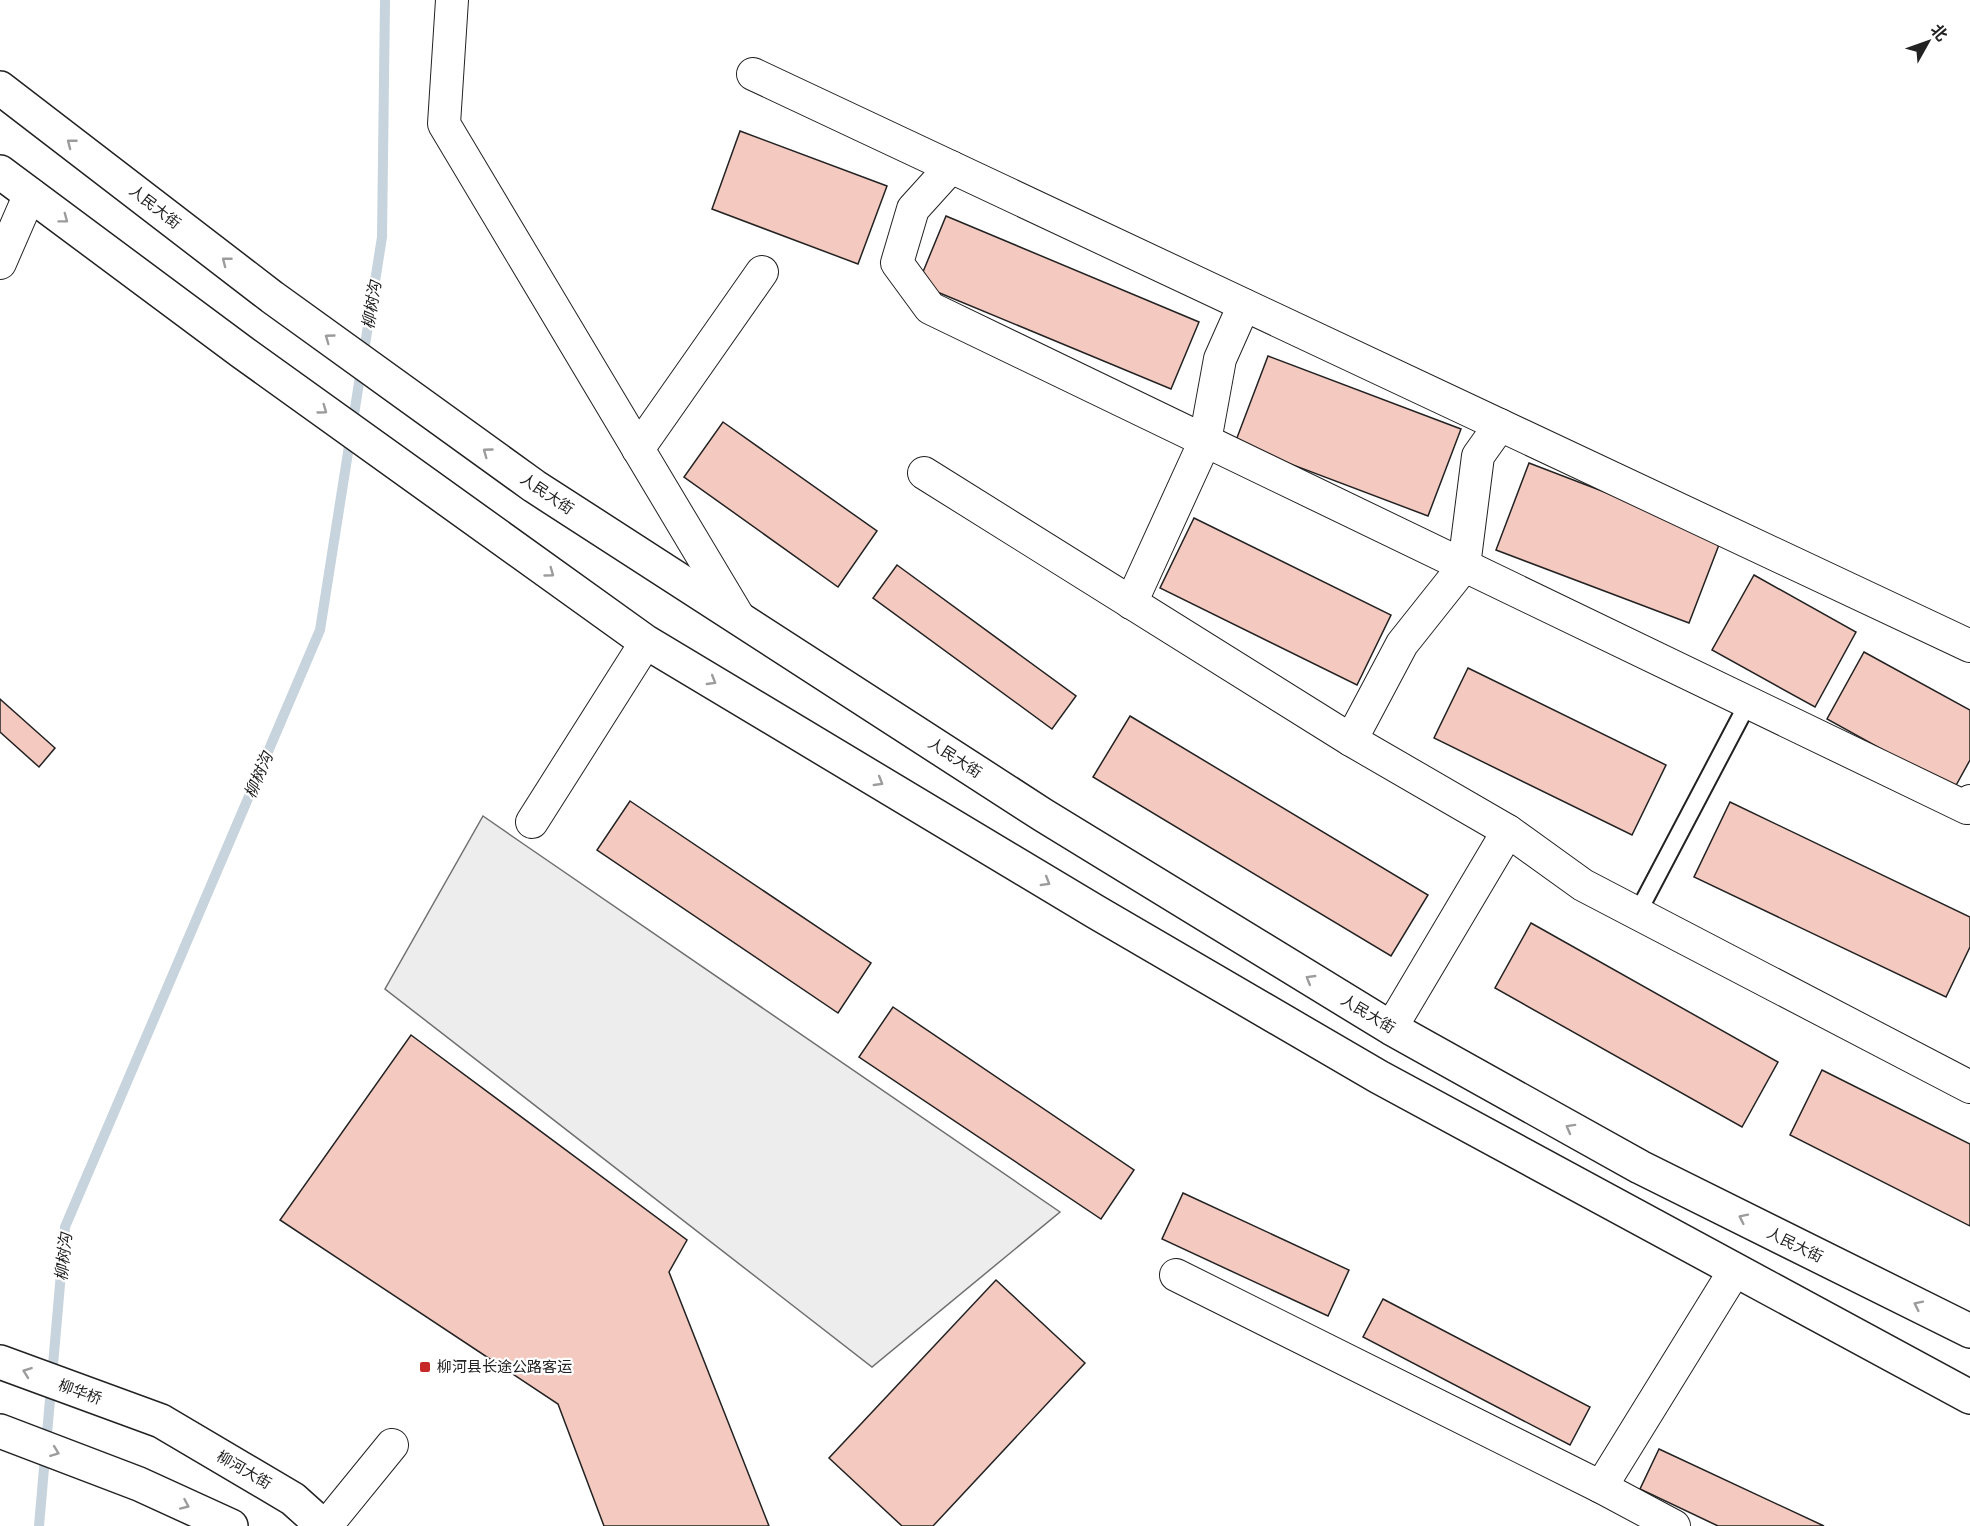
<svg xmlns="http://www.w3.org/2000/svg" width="1970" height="1526" font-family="Manrope,'Noto Sans SC',sans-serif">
<rect width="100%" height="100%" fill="#fff"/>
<path fill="#ededed" stroke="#6f6f6f" stroke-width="1.5" d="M483 816 522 843 1060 1212 872 1367 385 989Z"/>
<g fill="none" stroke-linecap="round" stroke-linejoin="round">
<path stroke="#c7d3dd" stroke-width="10" d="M39 1526 65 1227 320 630 382 237 385 0"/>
</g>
<g fill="#f3c9c0" stroke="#222" stroke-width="1.5">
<path d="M740 131 887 186 858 264 712 209Z"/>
<path d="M946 216 1199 322 1171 389 918 284Z"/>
<path d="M1268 356 1461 429 1428 516 1235 443Z"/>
<path d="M723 422 877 531 838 587 684 477Z"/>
<path d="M1529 463 1722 537 1689 623 1496 550Z"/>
<path d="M1194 518 1391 615 1357 685 1160 588Z"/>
<path d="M897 565 1076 696 1052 729 873 598Z"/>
<path d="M1754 575 1856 632 1815 707 1712 650Z"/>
<path d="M1864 652 1970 710V760L1954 789 1827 719Z"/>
<path d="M1468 668 1666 765 1632 835 1434 738Z"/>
<path d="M0 699 55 748 39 767 0 732Z"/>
<path d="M1130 716 1428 895 1391 956 1093 777Z"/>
<path d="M630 801 871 963 838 1013 597 850Z"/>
<path d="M1730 802 1970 917V947L1946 997 1694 877Z"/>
<path d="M1531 923 1778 1062 1742 1127 1495 988Z"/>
<path d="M893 1007 1134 1170 1101 1219 859 1057Z"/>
<path d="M411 1035 687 1240 669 1272 769 1526H604L558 1404 280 1220Z"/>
<path d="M1822 1070 1970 1144V1226L1790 1135Z"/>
<path d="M1183 1193 1349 1270 1328 1316 1162 1239Z"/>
<path d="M996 1280 1085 1363 933 1526H902L829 1458Z"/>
<path d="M1383 1299 1590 1407 1570 1445 1363 1337Z"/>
<path d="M1659 1449 1824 1526H1718L1640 1489Z"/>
</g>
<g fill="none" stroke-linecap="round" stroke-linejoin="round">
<defs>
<path id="lane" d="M1637 914 1748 703"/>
<g id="street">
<path d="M452 0 444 124 738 616"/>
<path d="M753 74 1970 646"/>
<path d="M951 167 913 209 897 263 930 308 1967 808 1970 801"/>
<path d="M0 263 30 194"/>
<path d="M638 449 762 272"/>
<path d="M924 473 1351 740 1508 831 1583 885 1970 1087"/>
<path d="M1131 603 1205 441 1220 359 1244 305"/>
<path d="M1351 740 1402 644 1464 566 1478 456 1500 425"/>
<path d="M532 822 646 642"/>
<path d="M1391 1028 1508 831"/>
<path d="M1176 1275 1601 1487 1674 1526"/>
<path d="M1601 1487 1735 1270"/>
<path d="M326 1526 392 1445"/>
</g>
<g id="secondary">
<path d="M0 88 272 297 534 486 1043 815 1391 1028 1640 1167 1970 1331"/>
<path d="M0 172 242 352 646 642 1096 912 1379 1077 1970 1397"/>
</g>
<g id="primary">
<path d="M0 1362 161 1421 293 1499 323 1526"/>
<path d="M0 1431 139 1484 231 1526"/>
</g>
</defs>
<use href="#lane" stroke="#222" stroke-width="20"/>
<use href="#street" stroke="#222" stroke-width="34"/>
<use href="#secondary" stroke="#222" stroke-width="36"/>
<use href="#primary" stroke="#222" stroke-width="36"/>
<use href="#lane" stroke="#fff" stroke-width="16"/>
<use href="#street" stroke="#fff" stroke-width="32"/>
<use href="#secondary" stroke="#fff" stroke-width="33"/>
<use href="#primary" stroke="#fff" stroke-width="33"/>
</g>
<defs><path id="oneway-chevron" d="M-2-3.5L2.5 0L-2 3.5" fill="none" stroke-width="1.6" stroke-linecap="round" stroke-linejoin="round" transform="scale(1.5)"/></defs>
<g stroke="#9c9c9c">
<use href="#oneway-chevron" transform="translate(71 143) rotate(-142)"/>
<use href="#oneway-chevron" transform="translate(64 219) rotate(37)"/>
<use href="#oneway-chevron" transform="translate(226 261) rotate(-142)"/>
<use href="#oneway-chevron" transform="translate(329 338) rotate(-144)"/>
<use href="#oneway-chevron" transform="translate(323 410) rotate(36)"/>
<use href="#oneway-chevron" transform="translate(487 452) rotate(-144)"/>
<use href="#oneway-chevron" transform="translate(550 573) rotate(36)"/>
<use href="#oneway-chevron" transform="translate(712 681) rotate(31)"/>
<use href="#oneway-chevron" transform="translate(879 782) rotate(31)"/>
<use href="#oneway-chevron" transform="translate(1046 882) rotate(31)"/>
<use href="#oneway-chevron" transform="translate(1310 979) rotate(-149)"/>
<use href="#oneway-chevron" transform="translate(1570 1128) rotate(-151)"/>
<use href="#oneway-chevron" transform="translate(1743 1218) rotate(-154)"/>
<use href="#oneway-chevron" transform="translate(1918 1305) rotate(-154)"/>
<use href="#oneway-chevron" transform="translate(27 1372) rotate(-160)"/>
<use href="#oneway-chevron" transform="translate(55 1452) rotate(21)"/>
<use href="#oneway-chevron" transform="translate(185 1505) rotate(24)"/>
</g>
<rect fill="#c62828" stroke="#fff" stroke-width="2" x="419" y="1361" width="12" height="12" rx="3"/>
<g text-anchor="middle" stroke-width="4.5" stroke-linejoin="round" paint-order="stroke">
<g font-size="15" fill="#222" stroke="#fff">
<text transform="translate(155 207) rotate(38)" y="5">人民大街</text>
<text transform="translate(547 494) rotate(34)" y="5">人民大街</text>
<text transform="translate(955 758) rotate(33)" y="5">人民大街</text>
<text transform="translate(1368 1014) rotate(31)" y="5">人民大街</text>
<text transform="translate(1795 1245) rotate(26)" y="5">人民大街</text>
<text transform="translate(80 1392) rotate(20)" y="5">柳华桥</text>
<text transform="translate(244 1470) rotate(30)" y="5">柳河大街</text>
</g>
<g font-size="15" fill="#222" stroke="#fff" text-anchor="start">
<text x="437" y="1372">柳河县长途公路客运</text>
</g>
<g font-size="16" font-style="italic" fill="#222" stroke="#fff">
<text transform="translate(371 305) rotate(-81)" y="6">柳树沟</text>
<text transform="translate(258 775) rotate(-67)" y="6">柳树沟</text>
<text transform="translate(63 1257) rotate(-84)" y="6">柳树沟</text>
</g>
</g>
<g transform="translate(1928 42) rotate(50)" stroke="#ffffff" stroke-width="4.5" paint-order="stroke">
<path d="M0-4.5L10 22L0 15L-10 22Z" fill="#222222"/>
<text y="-9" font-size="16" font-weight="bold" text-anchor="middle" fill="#222222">北</text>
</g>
</svg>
